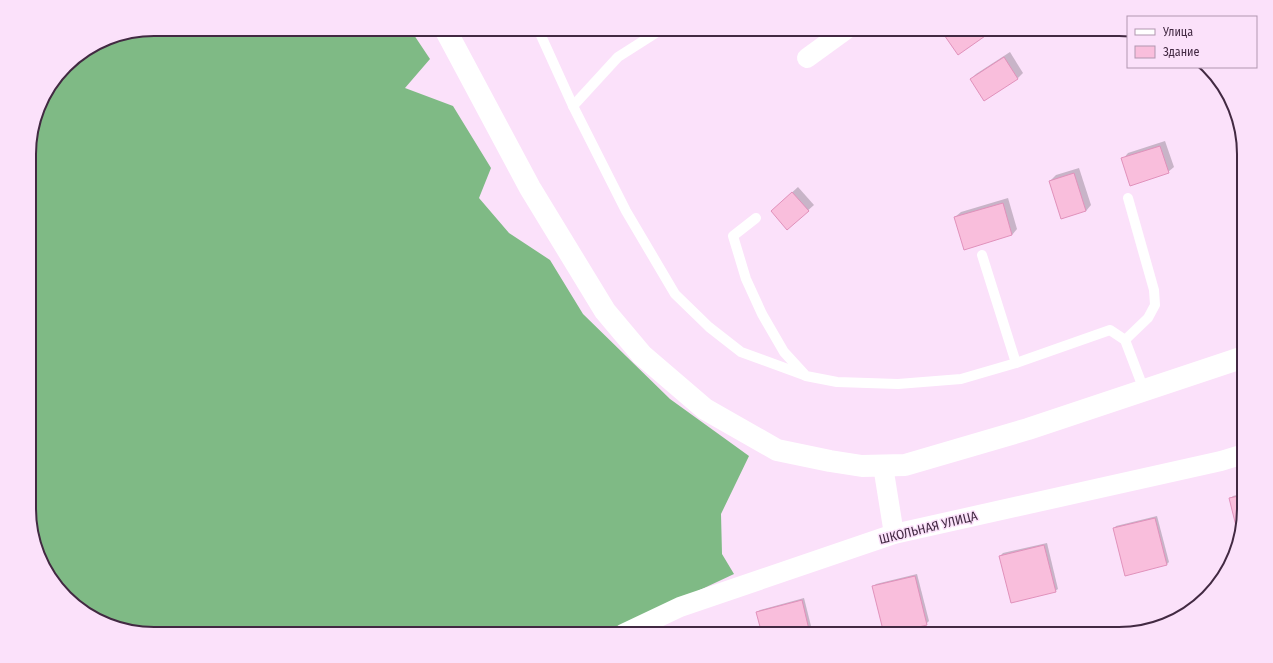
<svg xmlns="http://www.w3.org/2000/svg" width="1273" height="663" font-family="'Fira Sans Condensed',sans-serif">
<rect width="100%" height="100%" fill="#fbe1fa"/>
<path fill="#7fba85" d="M154 29H410L430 59 405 88 453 106 491 168 479 198 509 233 550 260 583 314 670 399 749 456 721 514 722 554 734 574 606 634H154L99 621 50 579 30 525 29 146 42 99 71 60 107 38Z"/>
<g fill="#0003">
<path d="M941 29H992L987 34 958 54Z"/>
<path d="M1010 52 1023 73 1018 78 985 100 971 79 976 74Z"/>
<path d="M1165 141 1174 167 1168 172 1123 159 1128 153Z"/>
<path d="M1079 168 1091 205 1086 211 1050 181 1056 175Z"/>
<path d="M798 187 814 205 787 229 777 206Z"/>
<path d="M1008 198 1017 229 1012 235 955 217 961 212Z"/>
<path d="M1244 493V509L1239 532 1230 499 1233 496Z"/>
<path d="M1157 516 1169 562 1167 564 1114 529 1116 526Z"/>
<path d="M1047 543 1058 589 1055 591 1000 556 1003 553Z"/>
<path d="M917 574 929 621 926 624 873 587 876 584Z"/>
<path d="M804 598 813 634H763L757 612 760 610Z"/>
<path d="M686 628 688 634H671Z"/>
</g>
<g fill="#f9bedc" stroke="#e191bb">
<path d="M940 29H984L988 34 958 55Z"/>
<path d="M1004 57 1018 79 984 101 970 79Z"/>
<path d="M1160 146 1169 173 1130 186 1121 158Z"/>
<path d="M1074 173 1086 211 1061 219 1049 181Z"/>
<path d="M792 192 809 211 787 230 771 211Z"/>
<path d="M1003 203 1012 235 964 250 954 217Z"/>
<path d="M1244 495V509L1238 534 1229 498Z"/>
<path d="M1155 518 1167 565 1125 576 1113 528Z"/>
<path d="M1044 545 1056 592 1011 603 999 556Z"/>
<path d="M915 576 927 625 889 634H884L872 586Z"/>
<path d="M802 600 810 634H762L756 612Z"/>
</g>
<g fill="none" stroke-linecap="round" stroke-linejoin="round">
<g stroke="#fff" stroke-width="10">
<path d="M538 29 573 106 626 211 675 294 709 327 741 352 804 375"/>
<path d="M573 106 618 57 662 29"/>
<path d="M756 218 733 236 746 279 762 314 784 352 806 376 837 382 898 384 961 379 1016 363 1110 330 1125 340 1144 390"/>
<path d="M982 255 1016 363"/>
<path d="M1125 340 1148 318 1155 305 1154 290 1128 198"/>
</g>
<g stroke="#fff" stroke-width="20">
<path d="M807 58 847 29"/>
<path d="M883 466 894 534"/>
<path d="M623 634 680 607 894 534 1221 461 1244 454"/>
</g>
<path stroke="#fff" stroke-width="22" d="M445 29 530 188 605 311 642 355 705 409 777 450 830 461 862 466 905 465 1028 429 1244 357"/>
</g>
<g text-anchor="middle" stroke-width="3" stroke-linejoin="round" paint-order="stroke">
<g font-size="13" fill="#422942" stroke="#fbe1fa">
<text transform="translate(928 527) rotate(-14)" y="5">ШКОЛЬНАЯ УЛИЦА</text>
</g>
</g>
<path d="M0 0H1273V663H0ZM154 36H1119A118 118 0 0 1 1237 154V509A118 118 0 0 1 1119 627H154A118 118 0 0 1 36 509V154A118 118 0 0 1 154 36Z" fill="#fbe1fa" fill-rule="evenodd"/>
<path fill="none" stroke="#422942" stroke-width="2" d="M154 36H1119A118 118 0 0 1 1237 154V509A118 118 0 0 1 1119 627H154A118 118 0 0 1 36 509V154A118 118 0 0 1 154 36Z"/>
<rect x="1127" y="16" width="130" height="52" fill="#fbe1fa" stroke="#b197b0"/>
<rect x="1135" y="29" width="20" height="6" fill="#ffffff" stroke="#b197b0"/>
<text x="1163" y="36" font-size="12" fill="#422942">Улица</text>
<rect x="1135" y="46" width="20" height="12" fill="#f9bedc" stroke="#b197b0"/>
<text x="1163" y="56" font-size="12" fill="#422942">Здание</text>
</svg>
